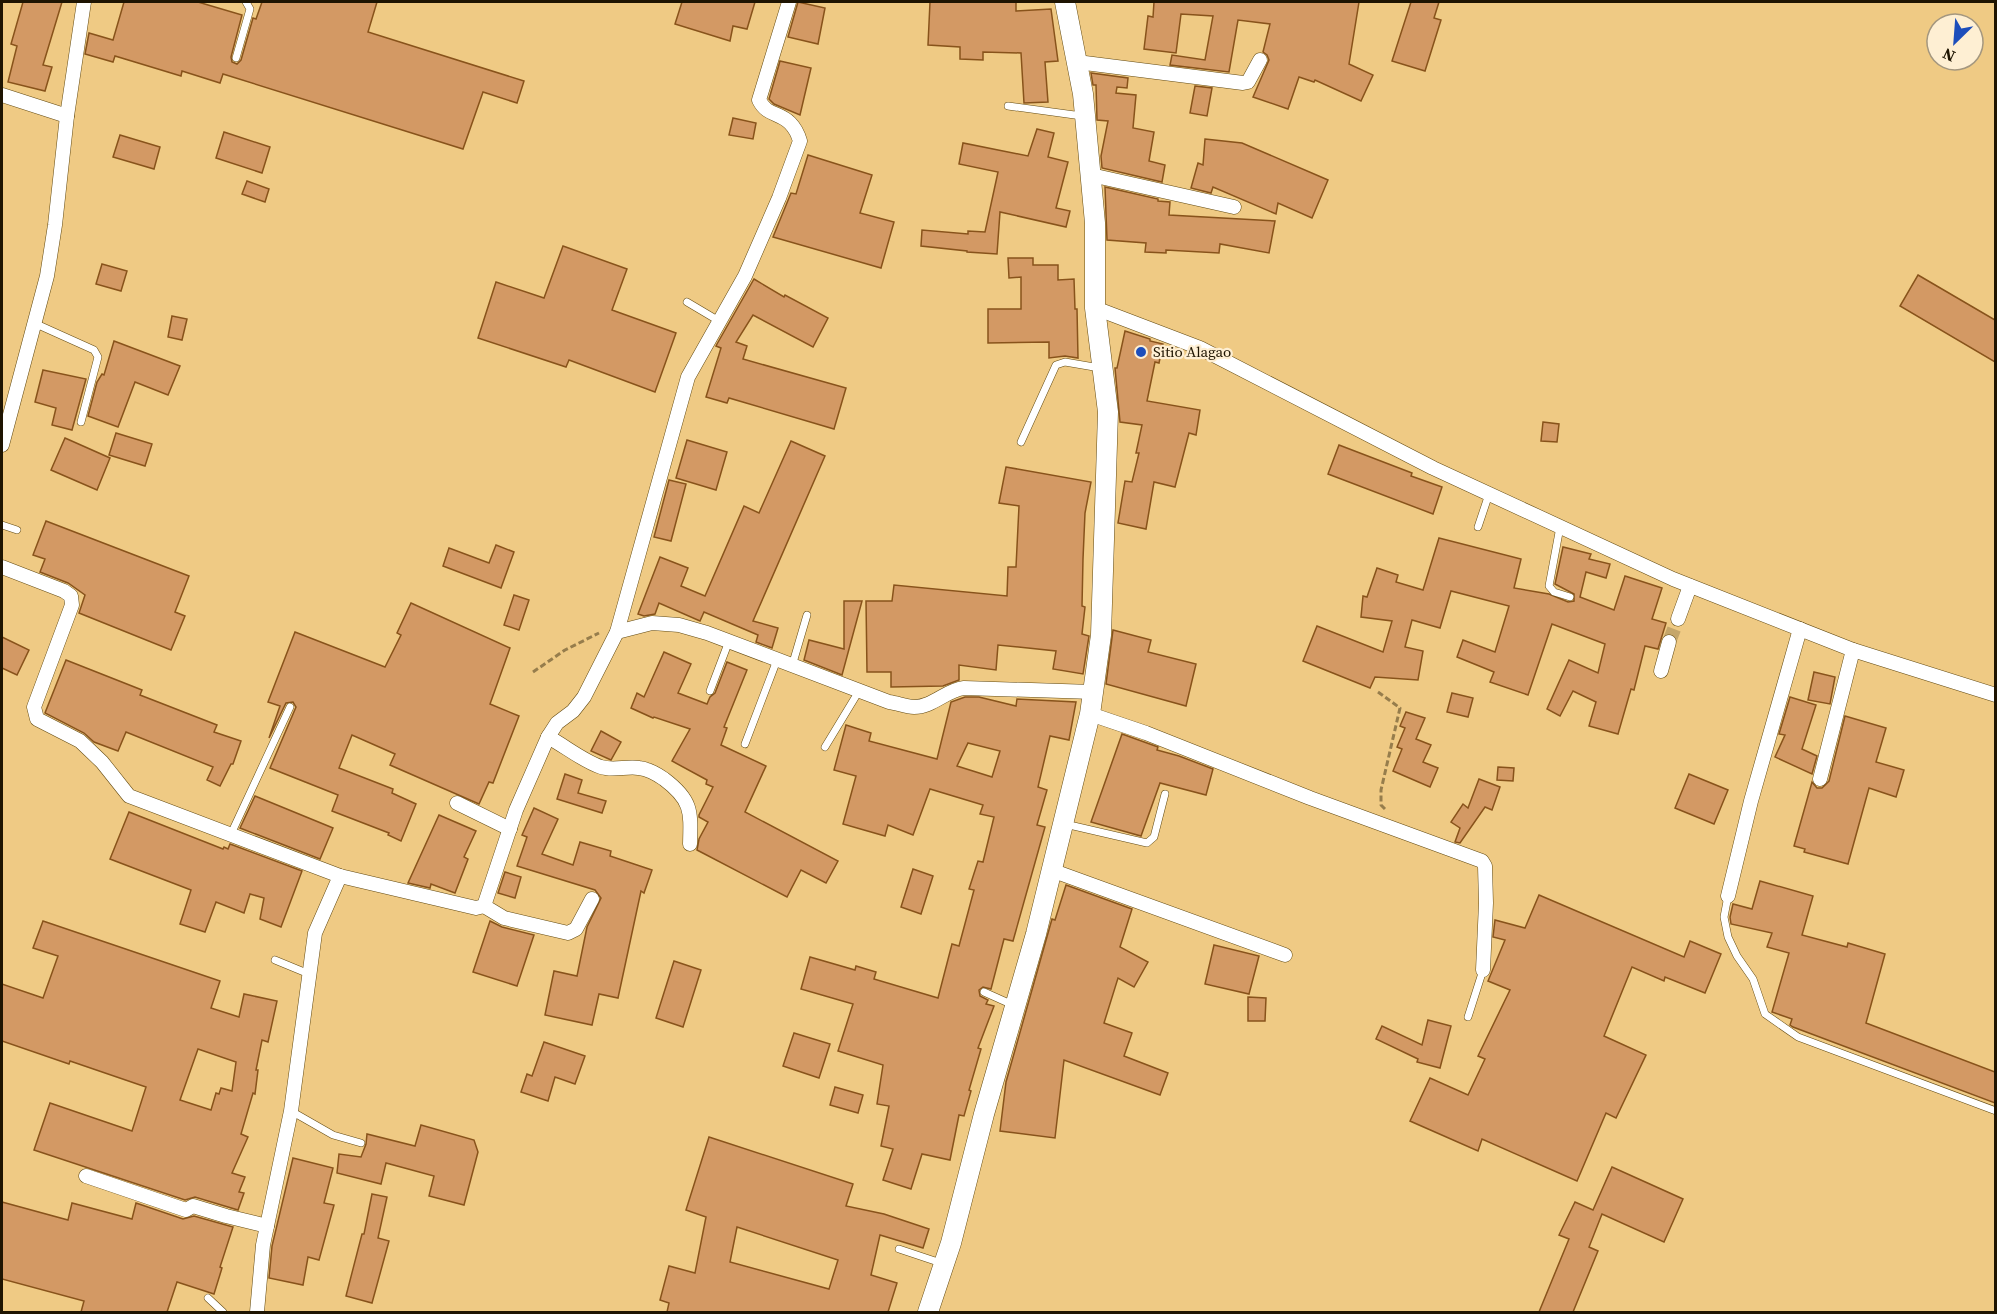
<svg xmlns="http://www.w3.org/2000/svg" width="1997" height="1314" font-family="'Source Serif 4',serif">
<rect width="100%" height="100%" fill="#efca84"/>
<g fill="#d39964" stroke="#88531b" stroke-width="1.5" fill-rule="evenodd">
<path d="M23 2H62L43 65 52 67 45 91 8 82 17 46 11 44Z"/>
<path d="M124 2H198L242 15 231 57 232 62 237 64 241 60 253 18 256 19 262 2H377L368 32 524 81 517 103 483 92 463 149 223 74 220 83 182 71 181 76 115 56 113 62 85 54 89 33 113 40Z"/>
<path d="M682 2H755L747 29 733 26 730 41 675 24Z"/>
<path d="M798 2 825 8 818 44 788 37Z"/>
<path d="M930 2H1016V11L1051 9 1058 61 1045 62 1048 102 1024 103 1021 53 983 52V60L960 59V47L928 45Z"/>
<path d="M1154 2H1359L1349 64 1373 75 1361 101 1315 80 1314 82 1299 77 1288 109 1253 97 1269 60 1267 55 1263 52 1270 24 1238 20 1229 72 1170 65 1172 55 1205 60 1213 16 1181 14 1176 53 1144 49 1148 16 1153 17Z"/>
<path d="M1411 2H1439L1434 18 1441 20 1425 71 1392 61Z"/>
<path d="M780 61 811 68 800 115 774 104 769 99Z"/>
<path d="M1091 73 1128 78 1127 88 1117 87 1116 93 1136 95 1133 128 1154 132 1149 161 1165 165 1162 182 1102 168 1101 156 1108 121 1097 120 1096 85H1093Z"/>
<path d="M1195 86 1212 88 1207 116 1190 113Z"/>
<path d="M733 118 756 123 753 139 729 135Z"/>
<path d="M1037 129 1054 133 1048 157 1068 162 1056 208 1070 211 1066 227 1000 212 997 254 967 252V251L921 246 922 230 968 234V231L985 232 998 172 959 164 963 143 1028 156Z"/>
<path d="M224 132 270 147 262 173 216 158Z"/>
<path d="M120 135 160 147 154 169 113 157Z"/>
<path d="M1205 139 1242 143 1328 180 1312 218 1278 203 1276 214 1213 187 1211 193 1191 188 1198 163 1203 165Z"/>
<path d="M808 155 872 175 860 213 894 222 881 268 773 237 791 193 796 194Z"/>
<path d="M247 181 269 189 265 202 242 194Z"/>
<path d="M1105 187 1158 199V201L1170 202 1169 215 1275 221 1269 253 1220 244 1219 253 1166 250V253L1145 252 1146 243 1107 240Z"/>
<path d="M563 246 627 269 612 310 676 333 655 392 569 360 566 367 478 338 496 282 544 298Z"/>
<path d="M1008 258H1033V265H1058V280L1074 279 1075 309H1077L1078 358 1065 356 1049 358V342L988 343V309H1021V277L1009 278Z"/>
<path d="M102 264 127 271 121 291 96 284Z"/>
<path d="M1918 275 1995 320V362L1900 306Z"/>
<path d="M754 279 784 297 785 295 828 318 813 347 753 315 736 342 747 346 743 359 846 388 834 429 729 398 727 403 706 397 721 348 716 346 717 344Z"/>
<path d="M172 316 187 319 182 340 168 337Z"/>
<path d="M1125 331 1150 339V341L1163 344 1159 363 1155 362 1147 401 1200 410 1196 435 1189 433 1175 487 1154 482 1146 529 1118 523 1125 481 1132 482 1139 453H1136L1142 425 1120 422 1115 368H1117Z"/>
<path d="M114 341 180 366 168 395 135 382 118 427 88 416 97 382 102 374 104 375Z"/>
<path d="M43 370 86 379 72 430 52 425 56 408 35 402Z"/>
<path d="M1543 422 1559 424 1557 442 1541 441Z"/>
<path d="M116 433 152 444 145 466 109 455Z"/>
<path d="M65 438 110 458 97 490 51 470Z"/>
<path d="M687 440 727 452 716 490 676 478Z"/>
<path d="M791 441 825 456 753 621 778 628 772 648 756 642 758 635 704 612 700 621 659 603 655 614 644 616 638 614 660 557 688 568 681 586 705 596 744 506 759 513Z"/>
<path d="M1339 445 1412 473 1411 476 1442 487 1433 514 1328 474Z"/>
<path d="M1006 467 1091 482 1085 513 1083 559 1082 606 1085 607 1082 634 1089 636 1083 674 1053 669 1056 651 998 645 996 670 959 665V680L943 686 891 687V672H867L866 601H892L894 585 1007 596 1008 567H1016L1019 506 999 503Z"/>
<path d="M669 480 686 484 671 541 654 537Z"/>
<path d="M46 521 189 576 175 612 185 616 171 650 79 613 85 595 68 583 40 572 45 559 33 555Z"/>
<path d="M1439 538 1521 559 1514 588 1549 594 1568 602 1574 601V594L1555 584 1563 547 1591 554 1589 559 1610 564 1606 578 1586 572 1580 597 1614 610 1625 576 1662 588 1652 619 1666 623 1658 649 1645 646 1634 690 1631 689 1618 734 1589 726 1596 702 1573 691 1560 716 1547 709 1569 660 1598 673 1605 644 1552 624 1528 695 1490 682 1494 672 1457 657 1463 640 1495 652 1509 606 1451 591 1440 628 1412 620 1405 647 1423 651 1418 680 1375 677 1370 688 1303 661 1317 626 1383 652 1392 621 1361 617 1363 596 1367 597 1377 568 1398 575 1396 582 1423 590Z"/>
<path d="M496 545 514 552 501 588 443 566 449 548 489 563Z"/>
<path d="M514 595 529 600 519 630 504 625Z"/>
<path d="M844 601H862L842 675 804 660 809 640 844 649Z"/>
<path d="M411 603 510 648 490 704 519 716 493 783 489 782 479 804 390 765 395 754 352 735 339 768 393 789 392 793 416 804 401 841 388 835 389 833 332 811 338 795 270 768 296 707 293 702 286 703 269 738 280 706 268 702 295 632 385 667 401 635 397 633Z"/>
<path d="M1113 630 1151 640 1148 652 1196 664 1186 706 1106 684Z"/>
<path d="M2 637 29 650 17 675 2 668Z"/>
<path d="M664 652 691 664 678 693 707 704 710 697 715 693 727 662 747 670 724 727 727 728 721 745 766 766 745 812 838 861 826 883 801 870 787 897 697 850 699 839 708 822 699 817V815L713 787 706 784 707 780 672 761 690 729 654 717 653 718 631 708 637 693 644 697Z"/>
<path d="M66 660 142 690 140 695 217 725 214 732 241 741 233 764H231L220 786 207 780 213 767 126 732 118 751 94 742 84 733 45 713Z"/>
<path d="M1814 672 1835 677 1830 704 1808 700Z"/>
<path d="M1452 693 1473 698 1468 717 1447 712Z"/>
<path d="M965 697H979L1016 706 1017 699 1076 702 1069 740 1050 736 1038 787 1047 790 1037 825 1045 827 1013 941 1004 939 991 989 983 987 979 990 980 996 988 1000 986 1004 994 1006 978 1048 981 1049 969 1090 971 1091 964 1116 959 1115 950 1160 922 1154 911 1189 883 1180 893 1149 881 1146 889 1106 877 1104 883 1065 838 1051 853 1004 801 989 810 957 855 970 856 966 876 972 874 979 938 998 952 944 959 946 974 890 969 889 978 861 983 862 994 817 980 814 983 805 930 789 913 835 888 825 885 836 843 824 856 776 834 770 846 725 871 733 869 741 937 759 951 702ZM968 743 1000 751 992 777 957 766Z"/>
<path d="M1790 697 1816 705 1802 749 1817 756 1812 774 1775 757 1785 735 1779 734Z"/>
<path d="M1406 712 1425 718 1416 739 1431 745 1423 762 1438 768 1430 787 1393 771 1402 749 1397 747 1405 728 1400 726Z"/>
<path d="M1845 716 1886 728 1876 762 1904 770 1896 797 1869 788 1848 864 1804 852 1805 849 1794 846 1812 782 1817 788H1822L1829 781Z"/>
<path d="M601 731 621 742 611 760 591 751Z"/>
<path d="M1122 734 1158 747 1157 750 1179 756 1213 769 1206 795 1160 783 1141 836 1091 822Z"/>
<path d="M1498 767 1514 768 1513 781 1497 780Z"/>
<path d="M565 774 582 780 578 793 606 801 602 813 557 799Z"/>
<path d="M1689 774 1728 790 1714 824 1675 808Z"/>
<path d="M1479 779 1500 787 1492 810 1485 807 1460 843 1455 842 1460 828 1451 822 1463 804 1468 808Z"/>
<path d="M255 796 333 828 320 859 240 828Z"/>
<path d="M534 808 558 819 542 854 573 865 580 842 611 851 610 856 652 870 644 893 641 891 618 998 599 994 592 1025 545 1015 554 971 577 976 587 927 601 898 595 890 517 866 527 837 522 835Z"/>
<path d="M129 812 223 849 224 847 228 849 230 844 302 871 281 927 260 919 264 898 250 894 244 913 216 902 205 932 180 924 191 890 110 859Z"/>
<path d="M439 815 476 831 464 857 468 859 455 893 431 884 430 888 408 883Z"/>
<path d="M913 869 933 876 921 914 901 907Z"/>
<path d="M505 872 521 877 515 898 498 893Z"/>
<path d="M1760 881 1813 896 1802 935 1847 947 1848 943 1885 954 1866 1023 1995 1072V1103L1793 1027 1790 1025 1792 1019 1772 1012 1789 953 1767 947 1772 933 1731 924 1730 917 1733 904 1752 909Z"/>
<path d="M1066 885 1132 909 1120 947 1148 962 1134 987 1118 978 1104 1023 1132 1033 1124 1056 1168 1073 1160 1095 1064 1060 1055 1138 1000 1131 1006 1082 1052 919 1055 920Z"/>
<path d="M1539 895 1684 957 1690 941 1721 954 1705 993 1665 977 1664 981 1632 967 1604 1036 1646 1055 1616 1118 1606 1113 1577 1181 1482 1139 1478 1151 1410 1121 1430 1078 1468 1095 1485 1059 1478 1056 1510 990 1488 981 1505 940 1493 937 1495 920 1525 928Z"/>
<path d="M43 921 220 981 211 1008 239 1017 244 994 277 1001 268 1042 262 1040 256 1070H258L255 1094 253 1093 241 1134 248 1137 232 1173 245 1177 239 1192 244 1193 238 1210 195 1197 185 1200 34 1150 50 1103 132 1131 146 1087 70 1061 69 1064 2 1041V984L43 998 58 956 33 948ZM198 1049 236 1062 232 1091 221 1088 219 1094 216 1093 211 1110 180 1100Z"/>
<path d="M490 921 502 927 534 935 517 986 473 972Z"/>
<path d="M1214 945 1259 956 1249 994 1205 984Z"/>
<path d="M674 961 701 970 683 1027 656 1018Z"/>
<path d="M1248 997 1266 998 1265 1021H1248Z"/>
<path d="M1428 1020 1451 1026 1440 1068 1417 1062 1418 1059 1376 1039 1382 1026 1422 1045Z"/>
<path d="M794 1033 830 1044 819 1078 783 1066Z"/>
<path d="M544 1042 585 1056 575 1084 555 1077 548 1101 521 1092 527 1074 532 1076Z"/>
<path d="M835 1087 863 1095 858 1113 830 1105Z"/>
<path d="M421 1125 474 1140 478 1152 464 1205 429 1196 434 1176 386 1163 381 1184 337 1173 339 1154 361 1157 366 1144 367 1134 415 1146Z"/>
<path d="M709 1137 853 1184 846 1206 884 1214 929 1229 923 1248 880 1235 871 1275 897 1283 888 1312H667L669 1303 660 1300 669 1266 695 1273 706 1217 686 1210ZM737 1227 838 1260 829 1289 730 1262Z"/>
<path d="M293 1158 333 1168 324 1203 334 1205 319 1260 308 1257 303 1285 269 1278 272 1246Z"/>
<path d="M1612 1167 1683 1199 1664 1242 1602 1214 1589 1247 1598 1251 1573 1312H1539L1569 1239 1559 1235 1575 1202 1593 1210Z"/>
<path d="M372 1194 387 1197 378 1238 389 1241 372 1303 346 1296 362 1234H364Z"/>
<path d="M2 1202 68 1220 72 1203 132 1219 136 1203 183 1219 194 1216 233 1227 220 1267 222 1268 214 1294 177 1282 167 1312H81L84 1301 2 1279Z"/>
</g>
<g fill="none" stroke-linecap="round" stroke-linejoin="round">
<path stroke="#c5a66a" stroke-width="14" stroke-dasharray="14 7" stroke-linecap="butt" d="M1669 642 1678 619"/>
<defs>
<g id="lane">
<path d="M236 58 250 9 246 2"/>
<path d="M1008 106 1082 116"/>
<path d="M687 302 719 321"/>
<path d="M34 323 94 350 98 357 81 422"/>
<path d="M1021 442 1056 365 1065 362 1100 368"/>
<path d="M2 525 17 530"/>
<path d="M1478 527 1489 494"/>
<path d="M1560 527 1549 586 1554 592 1570 597"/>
<path d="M792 666 807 615"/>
<path d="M710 691 729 641"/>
<path d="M745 744 777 660"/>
<path d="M825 747 859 691"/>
<path d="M1065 824 1147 843 1154 837 1165 794"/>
<path d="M231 834 290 707"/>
<path d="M1728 896 1724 917 1728 937 1737 956 1753 979 1765 1014 1798 1037 1996 1111"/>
<path d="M275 960 309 974"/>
<path d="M984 992 1013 1005"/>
<path d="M1468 1017 1483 970"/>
<path d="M291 1111 333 1135 361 1143"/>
<path d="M899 1249 941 1263"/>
<path d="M208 1298 223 1312"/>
</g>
<g id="street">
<path d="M1077 62 1243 83 1248 82 1260 60"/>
<path d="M2 95 67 116"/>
<path d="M1091 175 1234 207"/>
<path d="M1095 308 1200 348 1433 468 1673 579 1853 650 1996 695"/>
<path d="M2 445 47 276 55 225 67 116 84 2"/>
<path d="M2 567 64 591 71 596 72 605 34 707 37 719 80 741 102 762 129 796 340 876 476 908 484 906 516 810 548 737 557 723 573 711 584 697 617 632 688 377 745 276 779 198 800 141C798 134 795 128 790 123 779 112 767 116 759 100L789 2"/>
<path d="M1678 619 1690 586"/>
<path d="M617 632 652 623 679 625 707 633 889 702C897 703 906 707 914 707 933 707 946 690 964 688L1093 692"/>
<path d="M1661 671 1669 642"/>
<path d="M1090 714 1146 733 1310 798 1482 861 1485 866 1486 903 1483 970"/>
<path d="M548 737C565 746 583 761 601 767 613 771 627 766 639 768 647 769 657 774 664 779 692 800 691 811 690 844"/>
<path d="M1820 779 1853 650"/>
<path d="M457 803 510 829"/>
<path d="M1051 870 1285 955"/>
<path d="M1728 896 1751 801 1800 629"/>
<path d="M484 906 504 918 568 933 576 929 592 899"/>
<path d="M86 1176 186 1210 193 1206 226 1216 267 1226"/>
<path d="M257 1312 263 1245 291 1111 315 933 340 876"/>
</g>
<path id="secondary" d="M928 1312 951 1243 984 1114 1036 934 1090 714 1101 635 1108 412 1095 308V223L1083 94 1065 2"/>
</defs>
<use href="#lane" stroke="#634a11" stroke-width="8"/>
<use href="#street" stroke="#634a11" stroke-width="15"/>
<use href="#secondary" stroke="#634a11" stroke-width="21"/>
<g stroke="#967d4c" stroke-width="3" stroke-dasharray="6 3" stroke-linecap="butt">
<path d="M533 672 565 650 599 633"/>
<path d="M1378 692 1400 708 1381 790V805L1385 809"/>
</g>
<use href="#lane" stroke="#fff" stroke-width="7"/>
<use href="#street" stroke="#fff" stroke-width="14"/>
<use href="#secondary" stroke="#fff" stroke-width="20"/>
</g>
<circle fill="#1d4ebb" stroke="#feefd3" stroke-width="2" cx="1141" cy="352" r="6"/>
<g text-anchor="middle" stroke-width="4.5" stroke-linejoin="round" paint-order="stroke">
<g font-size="15" fill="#1e1401" stroke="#feefd3" text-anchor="start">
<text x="1153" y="357">Sitio Alagao</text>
</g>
</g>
<rect width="1997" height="1314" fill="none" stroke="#1e1401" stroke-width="6"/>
<g transform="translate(1955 42) rotate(205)"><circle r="28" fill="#feefd3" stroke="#a4977f" stroke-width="1.5"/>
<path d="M0-4.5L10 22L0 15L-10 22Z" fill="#1d4ebb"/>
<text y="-9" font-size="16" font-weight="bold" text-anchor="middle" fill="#1e1401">N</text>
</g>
</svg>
